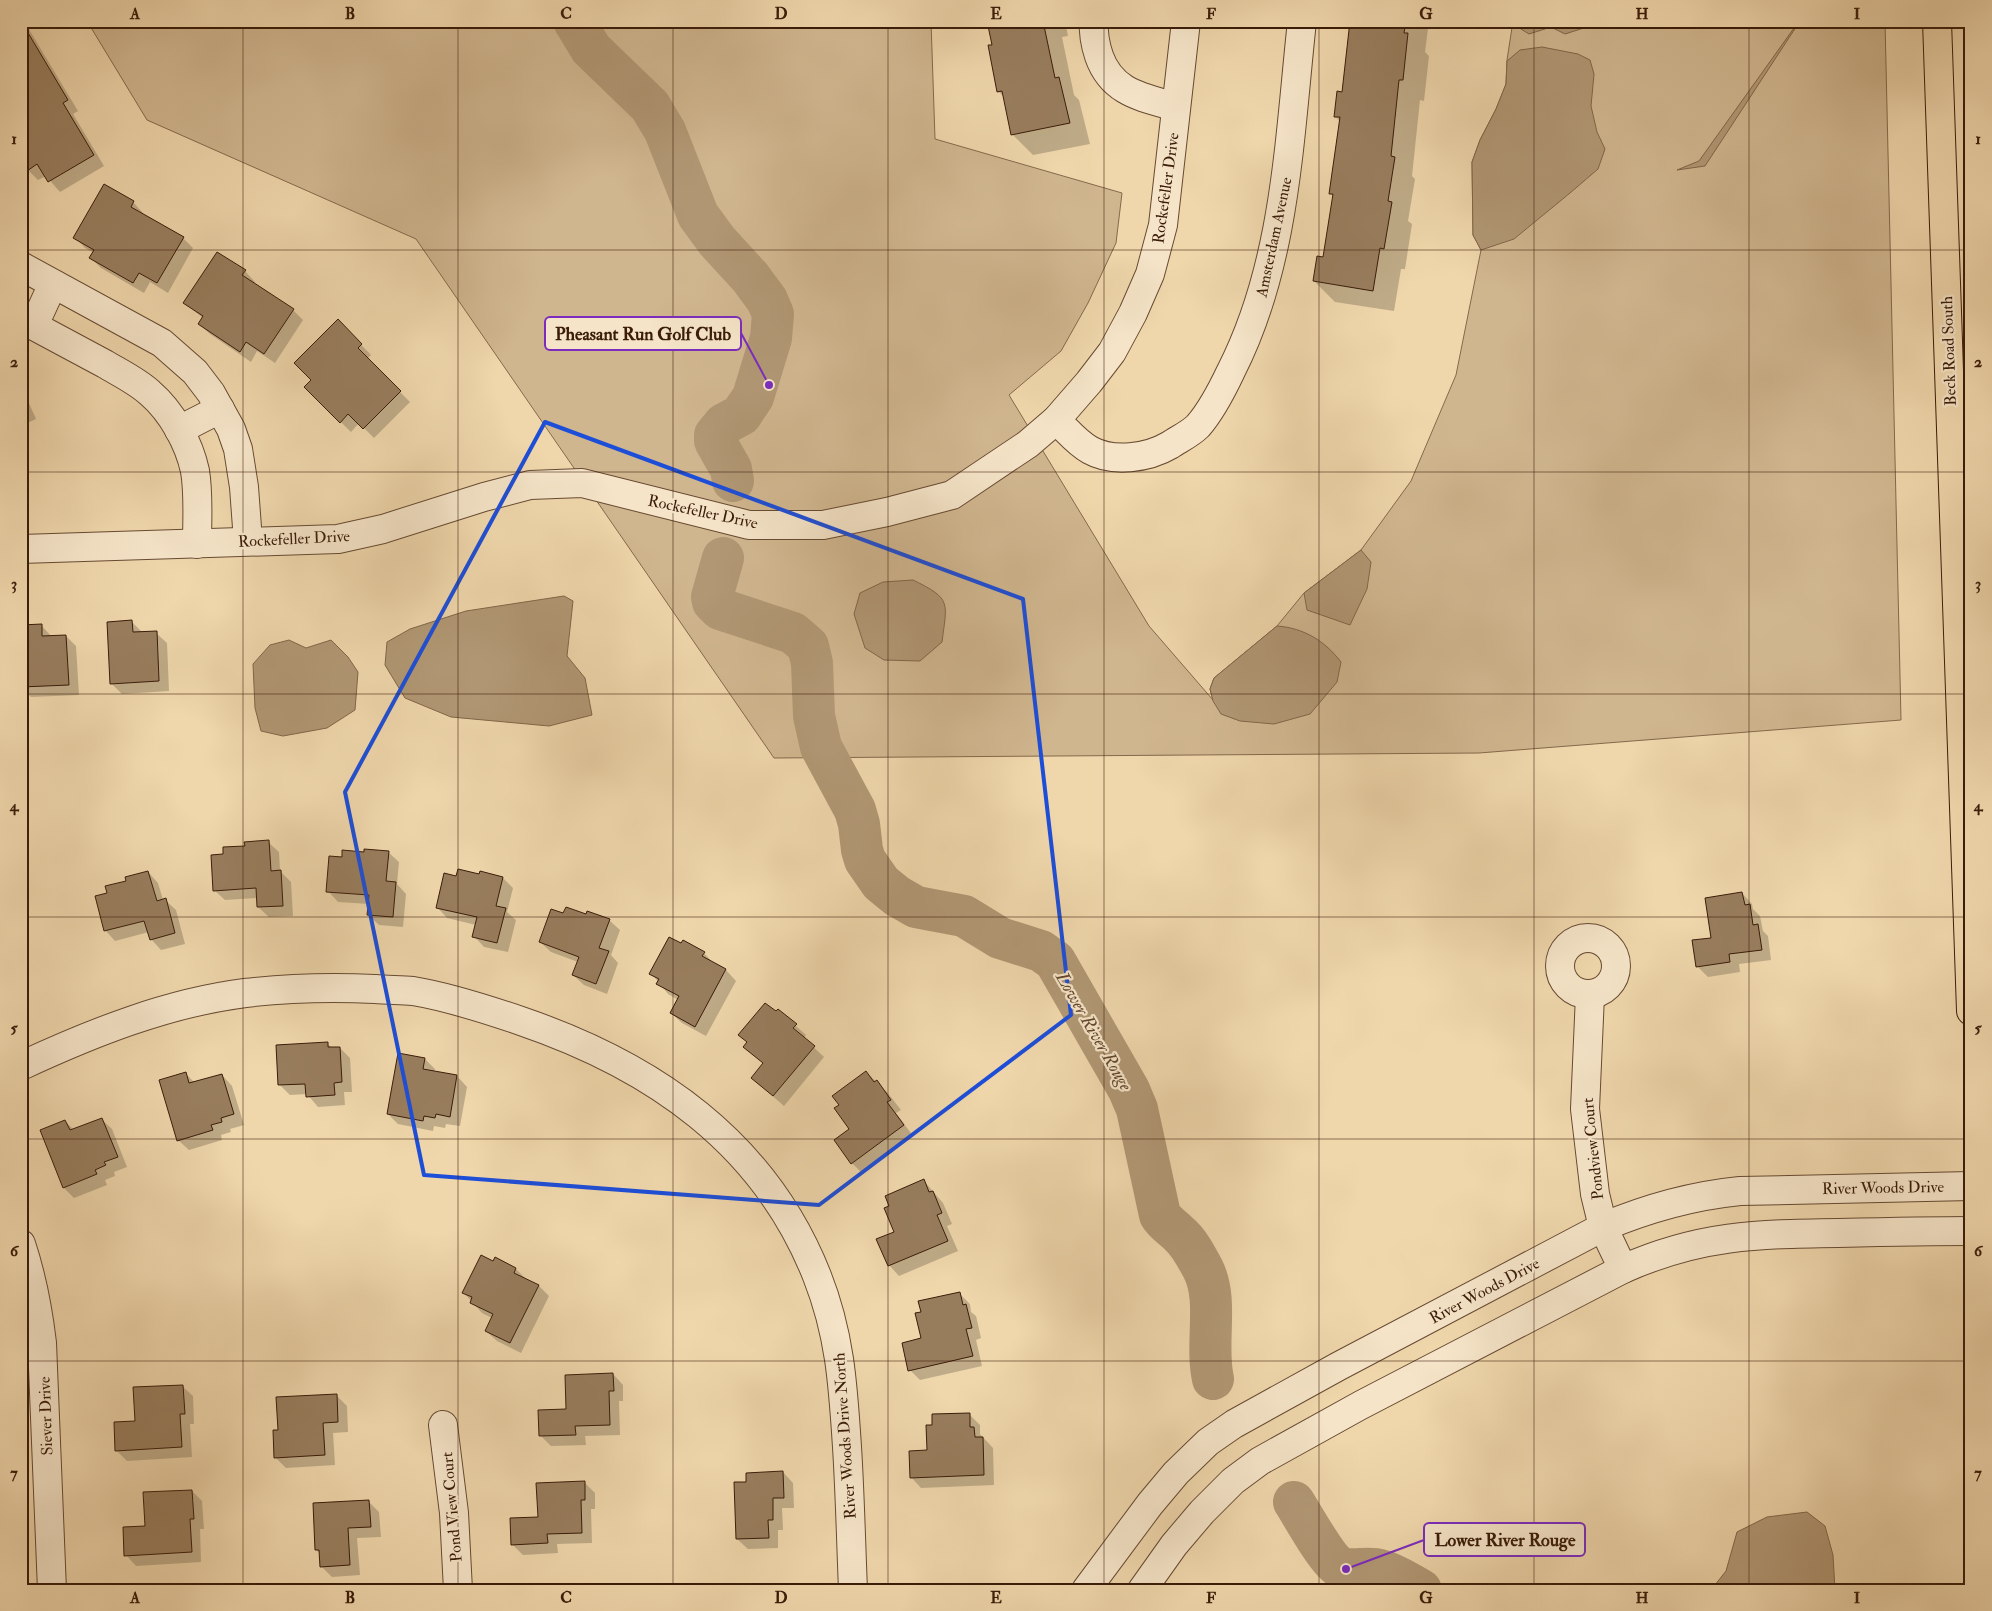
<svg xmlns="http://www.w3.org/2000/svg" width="1992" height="1611" font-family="'IM FELL Double Pica',serif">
<rect width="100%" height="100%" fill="#efd6ab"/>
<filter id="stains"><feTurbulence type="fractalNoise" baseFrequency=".004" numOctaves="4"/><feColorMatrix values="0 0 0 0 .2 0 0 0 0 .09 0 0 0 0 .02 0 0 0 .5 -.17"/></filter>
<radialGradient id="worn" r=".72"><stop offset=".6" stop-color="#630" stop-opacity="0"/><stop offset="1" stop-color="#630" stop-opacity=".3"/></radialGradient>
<path fill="#d0b68f" stroke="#85694c" d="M87 21H931L935 139 1122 193 1116 243 1088 303 1061 351 1009 395 1149 626 1213 700 1210 689 1214 678 1277 626 1304 593 1361 550 1411 481 1456 375 1481 250 1473 235 1472 162 1480 140 1496 109 1506 84 1507 60 1513 21H1885L1901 720 1479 753 774 758 416 239 147 120Z"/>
<g fill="#b19774" stroke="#816649">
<path d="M1513 21H1590V26L1565 34 1551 27 1529 34 1513 24Z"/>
<path d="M1799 21H1800L1705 166 1677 170 1699 161Z"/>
<path d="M1542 47 1578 54 1590 60 1594 74 1591 106 1597 132 1605 149 1598 169 1570 193 1514 239 1481 250 1473 235 1472 162 1480 140 1496 109 1506 84 1507 61 1520 50Z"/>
<path d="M1361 550 1371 562 1367 589 1350 625 1307 610 1304 593Z"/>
<path d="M913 580C952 599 947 602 942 642L920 661 884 660 865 648 854 614 860 593 883 582Z"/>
<path d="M564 596 573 601 567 656 585 678 592 715 549 726 451 717 405 698 385 665 387 642 410 629 466 611Z"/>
<path d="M1277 626C1304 628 1325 641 1341 662L1337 682 1310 714 1274 724 1240 721 1221 714 1213 701 1210 689 1214 678Z"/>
<path d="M289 640 306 648 331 640 348 657 358 672 355 710 327 728 283 736 261 731 255 708 253 664 270 645Z"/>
<path d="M1807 1512 1825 1526 1833 1555 1835 1590H1711L1726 1571 1737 1532 1767 1517Z"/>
</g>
<g fill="#0003">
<path d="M21 21H24L78 111 73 114 104 166 60 192 46 176 38 180 28 170 21 158Z"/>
<path d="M988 21H1065L1068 36 1062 37 1074 95 1079 100 1090 144 1033 155 1012 134 1004 97 998 91 993 46Z"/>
<path d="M1347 21H1429L1425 52 1429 56 1424 101 1420 100 1412 176 1415 179 1408 221 1412 224 1405 269H1401L1394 311 1335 302 1314 281 1324 258 1334 197 1330 193 1340 122 1335 116 1344 93 1350 31 1347 28Z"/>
<path d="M133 202 143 213 142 215 183 238 193 248 168 293 150 282 144 293 101 268 91 258 94 253 85 248 75 237Z"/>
<path d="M217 253 245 271 255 282 254 284 293 310 303 320 275 363 257 351 251 362 210 334 199 324 203 318 184 303Z"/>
<path d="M338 321 371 355 367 359 410 402 374 438 359 423 351 432 305 387 312 380Z"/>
<path d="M21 385 36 419 21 426Z"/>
<path d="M132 622 142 632 156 633 167 643 169 691 122 694 111 683Z"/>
<path d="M41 625 52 637 66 636 76 646 79 695 31 697 21 688V626Z"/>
<path d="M268 842 279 852 280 871 291 882 293 916 269 917 258 907V898L225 900 214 890 225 856 246 847Z"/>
<path d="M388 852 399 862 397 884 406 894 403 927 379 925 368 915 369 904 338 902 328 891 343 859 365 853Z"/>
<path d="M148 872 158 883 163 900H165L176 910 185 944 161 950 151 939 149 932 115 941 105 930 127 882Z"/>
<path d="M481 872 503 878 513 888 507 912 516 920 508 952 484 947 474 936 476 925 447 918 437 907 480 876Z"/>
<path d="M1742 893 1752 904 1753 909 1760 916 1763 931 1768 936 1771 960 1739 964 1740 972 1708 977 1697 966 1712 939Z"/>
<path d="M564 915 587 916 609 920 620 930 611 955 618 963 607 994 584 985 573 975 578 962 551 952 540 942Z"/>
<path d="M682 945 704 953 714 964 726 970 736 981 706 1036 682 1023 671 1013 678 1000 668 994 651 973Z"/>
<path d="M778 1010 806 1035 804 1038 824 1057 784 1106 752 1078 764 1064 745 1047 748 1043 740 1035Z"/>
<path d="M328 1044 332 1048H340L350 1058 352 1092H344L345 1105 318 1107 307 1094 290 1095 280 1085Z"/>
<path d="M425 1059 435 1069 434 1072 457 1076 467 1087 460 1126 446 1124 445 1128 434 1126 433 1131 398 1124 388 1114Z"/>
<path d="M866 1072 887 1092 901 1110 896 1113 913 1136 862 1173 852 1163 851 1129 840 1105Z"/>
<path d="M186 1074 195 1083 222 1075 232 1086 244 1125 230 1129 231 1132 221 1135 222 1140 189 1150 178 1140Z"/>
<path d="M101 1119 112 1129 127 1167 114 1172 115 1176 105 1180 107 1185 74 1198 64 1188 41 1131 65 1121 74 1130Z"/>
<path d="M924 1181 943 1203 952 1224 947 1226 958 1251 899 1276 889 1265Z"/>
<path d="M495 1259 516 1269 527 1280 539 1286 549 1296 521 1353 497 1341 486 1331 492 1318 482 1313 464 1293Z"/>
<path d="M959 1293 970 1304 971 1312 976 1316 981 1338 976 1340 982 1366 920 1380 910 1370 922 1339Z"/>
<path d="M613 1374 623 1385V1401H619L620 1435 585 1436 586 1445 551 1446 541 1436 567 1410Z"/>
<path d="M182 1386 193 1396 194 1424H190L192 1457 127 1461 116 1450 136 1422Z"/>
<path d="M336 1395 347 1406 348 1432 333 1433 335 1465 286 1468 275 1457 279 1431Z"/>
<path d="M969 1414 980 1425V1434L993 1448 994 1485 921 1488 911 1477 928 1451 933 1426Z"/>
<path d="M783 1472 793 1483 794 1508H782L783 1530H778V1548L748 1549 737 1539 748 1483Z"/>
<path d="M584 1482 595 1493V1509H591L592 1543 557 1544 558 1553 523 1555 512 1544Z"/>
<path d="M192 1491 202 1501 204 1529H200L201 1562 136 1566 126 1555 146 1527Z"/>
<path d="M369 1502 379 1512 381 1537 357 1538 360 1575 332 1577 321 1566V1554L316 1550Z"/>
<path d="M770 1588 772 1590 731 1589Z"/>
</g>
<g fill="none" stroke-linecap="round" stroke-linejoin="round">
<g stroke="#b19774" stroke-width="42">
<path d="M574 21 591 49 650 106 665 131 698 215 717 241 750 277 767 300 773 314 771 338 753 397 741 415 724 424 715 435V441L731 469 733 481"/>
<path d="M723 558 712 597 713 602 720 609 793 633 808 646 812 663 814 716 821 747 855 810 859 824 862 850 865 860 881 883 897 896 916 907 964 916 1000 938 1041 951 1055 961 1129 1090 1137 1109 1160 1215C1165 1223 1172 1227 1179 1234 1189 1242 1197 1258 1203 1269 1219 1300 1205 1344 1213 1379"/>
<path d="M1294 1502C1303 1516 1326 1558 1338 1566 1349 1573 1367 1566 1380 1570 1394 1573 1408 1583 1421 1590"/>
</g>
</g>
<g fill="#987d5d" stroke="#3a1c09">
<path d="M21 21 68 100 63 103 94 155 48 182 37 164 27 171 21 161Z"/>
<path d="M987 21H1043L1055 78 1059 77 1070 123 1011 135 1002 91 997 92 988 45H992Z"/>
<path d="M1350 21H1406L1404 33H1408L1403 80H1399L1391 156 1395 157 1388 201 1392 202 1384 249 1380 248 1373 291 1313 281 1317 256 1323 257 1333 194H1329L1340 117H1334L1337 91 1342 92Z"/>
<path d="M104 184 134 201 131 207 184 237 157 283 139 273 133 283 89 258 94 250 73 238Z"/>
<path d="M217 252 246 270 242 275 294 309 264 354 246 342 240 352 198 324 203 316 183 303Z"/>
<path d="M338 319 362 344 358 348 401 391 363 429 348 414 340 423 304 387 311 380 294 363Z"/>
<path d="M132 620 133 632 157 631 159 681 110 684 107 622Z"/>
<path d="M42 624V636L66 635 69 685 21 687V625Z"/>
<path d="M269 840 271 871 281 870 283 906 257 907 256 888 213 891 211 855 223 854V847L245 846 244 842Z"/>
<path d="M364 849 389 851 386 881 396 882 393 917 367 915 369 895 326 892 329 856 342 857V850L364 852Z"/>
<path d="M458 869 479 874 480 871 503 877 496 906 506 908 497 943 472 937 477 917 436 908 444 873 456 876Z"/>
<path d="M148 871 157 901 166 898 175 933 150 940 144 921 104 931 95 896 107 893 105 886 126 881 125 877Z"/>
<path d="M1742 892 1745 905 1750 904 1753 925 1758 924 1762 950 1729 954 1730 962 1696 967 1692 940 1711 938 1705 898Z"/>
<path d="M566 907 586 914 587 911 610 919 599 948 609 951 596 984 572 975 579 957 539 942 551 909 563 913Z"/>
<path d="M669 937 681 943 683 940 705 952 702 956 726 969 695 1027 670 1013 679 996 656 984 659 979 649 974Z"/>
<path d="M765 1003 776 1011 778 1009 797 1024 793 1028 815 1046 773 1096 751 1078 763 1063 743 1047 747 1042 738 1035Z"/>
<path d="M328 1042V1047H340L342 1082 334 1083 335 1095 306 1097 305 1084 278 1085 276 1045Z"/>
<path d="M398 1053 425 1058 423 1069 457 1075 450 1117 436 1114 435 1118 424 1116 423 1121 387 1114Z"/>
<path d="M866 1071 874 1082 877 1080 891 1100 887 1102 904 1125 851 1164 834 1140 849 1129 834 1108 839 1105 832 1096Z"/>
<path d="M186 1072 189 1083 222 1074 234 1114 221 1118 222 1122 211 1125 213 1130 177 1141 159 1080Z"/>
<path d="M102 1118 118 1157 104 1162 106 1165 95 1170 97 1174 63 1188 40 1130 65 1120 70 1130Z"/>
<path d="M924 1179 929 1192 933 1191 942 1213 937 1215 948 1241 888 1266 876 1239 894 1232 884 1208 889 1206 885 1196Z"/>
<path d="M481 1255 493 1261 495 1257 516 1268 514 1273 539 1285 510 1343 485 1331 493 1314 470 1303 472 1297 462 1293Z"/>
<path d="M960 1292 963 1305 966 1304 972 1328 966 1329 973 1356 908 1371 902 1343 921 1338 915 1313 921 1312 918 1301Z"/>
<path d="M613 1373 614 1391H609L610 1425 575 1426 576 1435 539 1436 538 1410 566 1409 565 1375Z"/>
<path d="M183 1385 185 1414H180L182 1447 115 1451 114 1422 135 1421 133 1387Z"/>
<path d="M337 1394 338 1422 323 1423 325 1455 274 1458 273 1430H278L276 1397Z"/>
<path d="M970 1413V1427H974L975 1437H983L984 1475 910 1478 909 1451 927 1450 926 1425H932V1414Z"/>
<path d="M783 1471 784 1498H773V1520H768L769 1538 736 1539 734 1482H746V1473Z"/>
<path d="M585 1481V1500H581L582 1533 547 1534 548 1543 511 1545 510 1518 538 1517 536 1483Z"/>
<path d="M192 1490 194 1519H190L192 1552 124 1556 123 1527 145 1526 143 1492Z"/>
<path d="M369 1500 371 1527 348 1528 350 1565 320 1567 319 1550H315L313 1503Z"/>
</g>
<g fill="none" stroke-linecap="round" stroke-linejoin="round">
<defs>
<g id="minor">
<path d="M1094 21C1093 34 1095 44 1099 56 1112 93 1142 97 1176 107"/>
<path d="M21 266 162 343 195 372 211 393 231 429 238 449 244 487 248 541"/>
<path d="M21 319C49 334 77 349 105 364 120 373 137 381 150 393 172 412 189 443 195 471 199 495 197 520 197 544"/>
<path d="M34 325 53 284"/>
<path d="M1056 420C1067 430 1077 443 1090 450 1113 463 1148 458 1170 445 1179 439 1190 434 1198 426 1212 410 1222 390 1231 371 1286 263 1289 140 1302 21"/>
<path d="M179 430 220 409"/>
<path d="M21 549 338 539 383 529 484 497 530 485 582 483 749 525H823L887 512 952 495 1028 444 1056 420 1089 382 1112 352 1133 313 1150 274 1163 225 1186 21"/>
<circle cx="1588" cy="966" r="28"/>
<path d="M1590 995 1585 1109 1595 1194 1603 1227 1623 1269"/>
<path d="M21 1066C92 1033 167 1003 245 993 288 988 332 987 375 989 388 990 401 990 413 991 449 997 486 1009 521 1021 653 1066 764 1142 817 1276 840 1334 843 1385 847 1447 850 1494 851 1542 853 1590"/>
<path d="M21 1244C32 1277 38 1309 42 1343L52 1590"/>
<path d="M443 1425 454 1513 458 1590"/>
<path d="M1086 1590 1150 1504 1176 1473 1208 1442 1234 1424 1339 1366 1603 1227C1648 1208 1690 1196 1740 1191L1971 1186"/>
<path d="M1142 1590 1174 1545 1202 1512 1233 1481 1260 1461 1361 1405 1623 1269C1699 1235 1757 1234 1838 1233 1882 1232 1926 1231 1971 1231"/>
</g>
<path id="major" d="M1937 21 1971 1011"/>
</defs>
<use href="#minor" stroke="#674a32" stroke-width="30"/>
<use href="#major" stroke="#3a1c09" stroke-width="30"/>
<use href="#minor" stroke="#f5e4c8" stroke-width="28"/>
<use href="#major" stroke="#efd6ab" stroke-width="28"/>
</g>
<path fill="none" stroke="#1d4ed8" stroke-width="4" stroke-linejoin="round" d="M545 422 1023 599 1071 1015 819 1205 424 1175 345 792Z"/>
<path fill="none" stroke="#3a1c09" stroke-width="1" stroke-opacity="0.55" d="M243 21V1590M458 21V1590M673 21V1590M888 21V1590M1104 21V1590M1319 21V1590M1534 21V1590M1749 21V1590M21 250H1971M21 472H1971M21 694H1971M21 917H1971M21 1139H1971M21 1361H1971"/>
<g text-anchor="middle" stroke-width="4.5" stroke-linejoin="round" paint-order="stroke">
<g font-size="16" fill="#3a1c09" stroke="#f5e4c8">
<text transform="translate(1165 188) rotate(-82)" y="6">Rockefeller Drive</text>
<text transform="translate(1273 237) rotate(-78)" y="6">Amsterdam Avenue</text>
<text transform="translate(1948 351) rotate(-92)" y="6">Beck Road South</text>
<text transform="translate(703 511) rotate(12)" y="6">Rockefeller Drive</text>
<text transform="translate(294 538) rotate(-3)" y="6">Rockefeller Drive</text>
<text transform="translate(1592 1149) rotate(-96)" y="6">Pondview Court</text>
<text transform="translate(1883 1187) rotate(-1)" y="6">River Woods Drive</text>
<text transform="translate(1484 1290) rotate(-28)" y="6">River Woods Drive</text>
<text transform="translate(45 1416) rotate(-92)" y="6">Siever Drive</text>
<text transform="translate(844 1436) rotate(-94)" y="6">River Woods Drive North</text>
<text transform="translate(451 1507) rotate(-95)" y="6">Pond View Court</text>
</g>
<g font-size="18" font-style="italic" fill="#64472e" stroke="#f5e4c8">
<text transform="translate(1094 1031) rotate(60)" y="6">Lower River Rouge</text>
</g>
</g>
<path fill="none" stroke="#7b2cbf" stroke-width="2" d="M769 385L741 333M1346 1569L1424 1540"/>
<g fill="#7b2cbf" stroke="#f5e4c8" stroke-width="2">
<circle cx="769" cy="385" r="5"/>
<circle cx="1346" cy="1569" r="5"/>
</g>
<g fill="#f5e4c8" stroke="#7b2cbf" stroke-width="2">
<rect x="545" y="317" width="196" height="33" rx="5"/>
<rect x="1424" y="1523" width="161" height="33" rx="5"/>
</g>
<g font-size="18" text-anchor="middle" font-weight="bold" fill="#3a1c09">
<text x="643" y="340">Pheasant Run Golf Club</text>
<text x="1505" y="1546">Lower River Rouge</text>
</g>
<rect width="1992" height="1611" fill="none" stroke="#efd6ab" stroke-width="55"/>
<rect x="28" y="28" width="1936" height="1556" fill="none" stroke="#3a1c09" stroke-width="2"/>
<g font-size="16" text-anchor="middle" font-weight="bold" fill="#3a1c09">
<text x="135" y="19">A</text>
<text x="350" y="19">B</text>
<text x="566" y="19">C</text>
<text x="781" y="19">D</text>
<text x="996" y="19">E</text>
<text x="1211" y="19">F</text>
<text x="1426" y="19">G</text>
<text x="1642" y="19">H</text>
<text x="1857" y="19">I</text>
<text x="14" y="144">1</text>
<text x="1978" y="144">1</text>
<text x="14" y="367">2</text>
<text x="1978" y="367">2</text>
<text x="14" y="589">3</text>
<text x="1978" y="589">3</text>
<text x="14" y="811">4</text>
<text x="1978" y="811">4</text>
<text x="14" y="1033">5</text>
<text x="1978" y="1033">5</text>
<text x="14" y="1256">6</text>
<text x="1978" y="1256">6</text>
<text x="14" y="1478">7</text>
<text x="1978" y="1478">7</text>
<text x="135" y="1603">A</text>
<text x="350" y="1603">B</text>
<text x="566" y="1603">C</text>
<text x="781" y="1603">D</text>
<text x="996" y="1603">E</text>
<text x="1211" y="1603">F</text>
<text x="1426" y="1603">G</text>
<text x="1642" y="1603">H</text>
<text x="1857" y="1603">I</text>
</g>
<rect width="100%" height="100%" filter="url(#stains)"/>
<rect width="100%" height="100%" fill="url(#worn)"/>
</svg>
